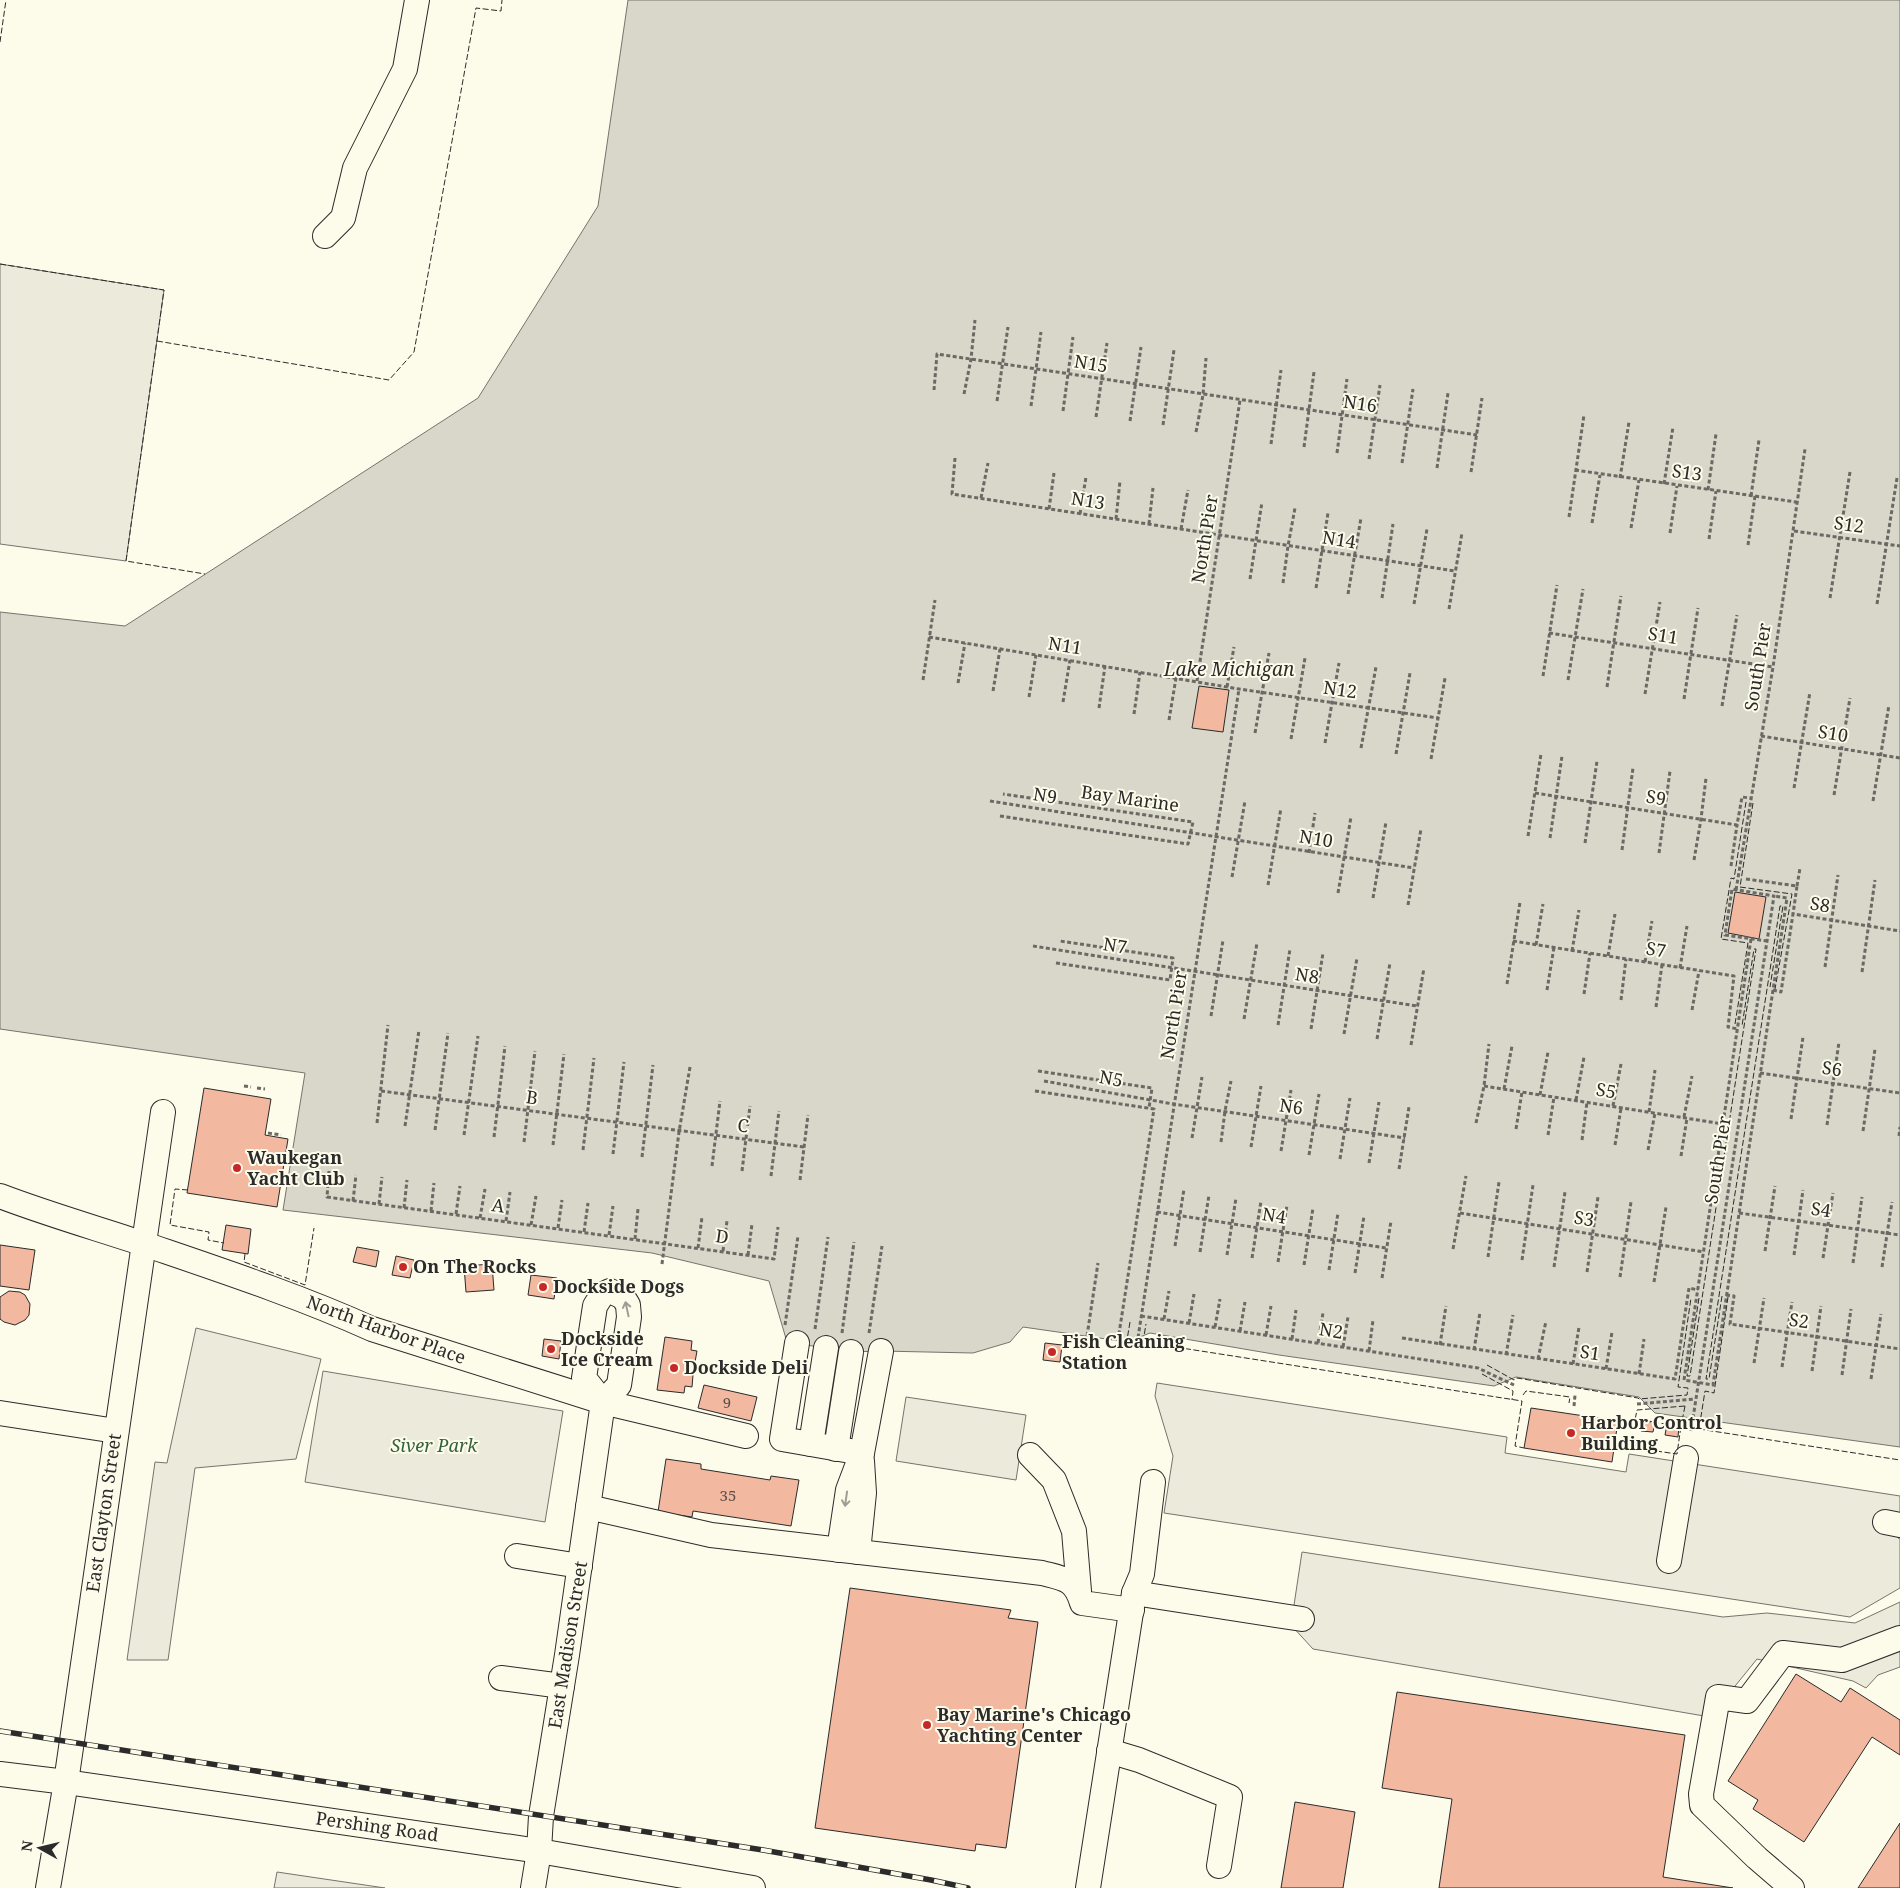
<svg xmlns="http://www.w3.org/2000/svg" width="1900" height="1888" font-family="'Noto Serif',serif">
<rect width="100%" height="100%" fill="#fdfbea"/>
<path fill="#ecebdb" stroke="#74746e" d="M323 1371 563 1411 545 1522 305 1482Z"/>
<g fill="#eceadb" stroke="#74746e">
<path d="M0 264 164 290 126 561 0 544Z"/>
<path d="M196 1328 321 1359 296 1459 195 1468 168 1660H127L155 1462 167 1463Z"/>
<path d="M1157 1383 1507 1437 1505 1453 1626 1472 1629 1454 1900 1496V1524L1898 1538 1900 1539V1588L1850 1617 1164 1513 1173 1456 1155 1396Z"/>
<path d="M906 1397 1026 1415 1016 1480 896 1461Z"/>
<path d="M1302 1552 1723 1617 1767 1613 1855 1623 1900 1602V1667L1878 1675 1866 1688 1853 1681 1757 1659 1710 1717 1313 1649 1291 1625Z"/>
<path d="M277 1872 385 1888H274Z"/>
</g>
<path fill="#d8d7c9" stroke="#74746e" d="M628 0H1900V1447L1655 1413 1639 1397 1516 1377 1494 1386 1279 1355 1150 1333 1127 1342 1023 1327 1010 1342 973 1353 881 1351 851 1352 787 1342 769 1281 652 1253 283 1210 305 1073 0 1029V612L125 626 478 398 598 206Z"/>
<g fill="#f2b8a0" stroke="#2b2b2b">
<path d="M1199 686 1229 690 1223 732 1192 728Z"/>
<path d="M1735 892 1766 897 1759 939 1728 933Z"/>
<path d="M204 1088 271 1099 265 1135 288 1139 277 1207 187 1193Z"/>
<path d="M226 1225 251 1229 248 1254 222 1250Z"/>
<path d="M0 1245 35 1250 29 1290 0 1286Z"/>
<path d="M357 1247 379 1251 376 1267 353 1262Z"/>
<path d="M396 1256 414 1260 410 1278 392 1275Z"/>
<path d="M492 1264 494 1290 466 1292 464 1266Z"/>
<path d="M531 1275 557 1278 554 1299 528 1295Z"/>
<path d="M9 1291 20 1292 25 1295 30 1304 29 1315 25 1320 15 1325 4 1322 0 1319V1297Z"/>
<path d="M665 1337 692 1341 691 1350 697 1351 695 1362 688 1361 686 1374 693 1375 692 1387 685 1386 684 1393 657 1390Z"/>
<path d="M544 1339 561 1341 559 1359 542 1356Z"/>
<path d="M1045 1343 1062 1345 1060 1362 1043 1360Z"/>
<path d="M704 1385 757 1397 751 1421 698 1408Z"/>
<path d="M1531 1408 1618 1421 1612 1462 1524 1448Z"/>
<path d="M1642 1420 1655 1422 1653 1432 1641 1431Z"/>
<path d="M1667 1424 1679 1426 1678 1437 1665 1435Z"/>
<path d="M666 1459 701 1464V1469L770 1480 771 1476 799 1480 791 1526 693 1511 692 1517 658 1512Z"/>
<path d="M850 1588 1011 1610 1008 1618 1038 1622 1006 1848 976 1844 975 1851 815 1828Z"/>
<path d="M1796 1674 1841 1702 1850 1688 1900 1720V1755L1872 1737 1804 1842 1753 1809 1758 1800 1728 1781Z"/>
<path d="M1397 1692 1685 1735 1663 1877 1733 1888H1439L1452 1799 1382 1788Z"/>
<path d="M1295 1802 1355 1812 1343 1888H1281Z"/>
<path d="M1900 1823V1888H1858Z"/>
</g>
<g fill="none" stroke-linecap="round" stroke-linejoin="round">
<defs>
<g id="minor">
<path d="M325 236 343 218 355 168 405 69 417 0"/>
<path d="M0 1196C47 1214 96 1228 144 1244 220 1270 299 1296 372 1329L603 1402 746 1436"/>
<path d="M797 1343 782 1439 862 1453"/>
<path d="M0 1413 116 1431"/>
<path d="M811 1444 826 1348"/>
<path d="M836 1449 851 1352"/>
<path d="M1030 1455 1054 1480 1074 1531 1079 1591"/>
<path d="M588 1507 711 1535 1042 1573C1065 1579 1075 1579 1082 1603L1132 1610"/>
<path d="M1885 1522 1900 1525"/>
<path d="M839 1550 848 1490 862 1453 881 1351"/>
<path d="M858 1552 864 1493 862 1461"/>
<path d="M517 1556 580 1566"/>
<path d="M1669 1561 1686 1458"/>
<path d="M1134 1593 1302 1619"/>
<path d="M501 1678 562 1686"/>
<path d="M1109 1751 1139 1760 1230 1797 1219 1866"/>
<path d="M0 1774 66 1782 539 1851 753 1888"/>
<path d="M48 1888 66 1782 163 1112"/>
<path d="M533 1888 539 1851 541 1816 567 1655 603 1402 619 1385 629 1317 628 1305 623 1297 610 1291 602 1295 595 1306 584 1378 603 1402"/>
<path d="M1088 1888 1134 1593 1142 1574 1153 1482"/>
<path d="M1792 1888 1757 1858 1702 1805 1701 1794 1718 1697 1747 1701 1783 1653 1842 1660 1900 1638"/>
</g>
</defs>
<use href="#minor" stroke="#2b2b2b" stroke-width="26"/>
<g stroke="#6a6964" stroke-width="3" stroke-dasharray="4 2.5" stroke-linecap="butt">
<path d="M934 390 937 354 1477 435"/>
<path d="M964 394 971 359 975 320"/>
<path d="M997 401 1008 327"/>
<path d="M1031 406 1041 332"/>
<path d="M1063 411 1073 337"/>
<path d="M1096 417 1107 343"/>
<path d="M1130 421 1141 347"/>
<path d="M1163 425 1174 350"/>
<path d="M1196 432 1203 395 1206 358"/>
<path d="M1271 444 1281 370"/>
<path d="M1304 447 1314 372"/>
<path d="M1337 453 1347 379"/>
<path d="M955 458 952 494 1455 571"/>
<path d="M1369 459 1380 385"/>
<path d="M1402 463 1413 389"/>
<path d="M1437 468 1448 393"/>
<path d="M1575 470 1796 502"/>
<path d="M1471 472 1482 398"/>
<path d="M1620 478 1629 422"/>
<path d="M1664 484 1673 427"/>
<path d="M1708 490 1716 434"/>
<path d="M1751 496 1759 440"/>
<path d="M981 498 988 463"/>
<path d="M1049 509 1054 473"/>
<path d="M1080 514 1086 477"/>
<path d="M1569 517 1584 415"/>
<path d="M1116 519 1120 481"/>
<path d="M1592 523 1600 475"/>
<path d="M1149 524 1153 488"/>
<path d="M1631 528 1639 480"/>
<path d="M1181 529 1188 490"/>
<path d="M1794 531 1900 546"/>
<path d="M1670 533 1677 486"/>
<path d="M1709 539 1716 491"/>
<path d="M1748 545 1755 496"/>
<path d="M1250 579 1262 502"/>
<path d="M1283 583 1288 546 1295 508"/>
<path d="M1316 588 1328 513"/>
<path d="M1348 594 1361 518"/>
<path d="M1382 598 1393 524"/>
<path d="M1830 598 1850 472"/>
<path d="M1414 604 1427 529"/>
<path d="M1877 604 1897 478"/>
<path d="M1449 609 1462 533"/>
<path d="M1549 633 1773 667"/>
<path d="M929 637 1239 689 1438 718"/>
<path d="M1543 676 1557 585"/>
<path d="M923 680 935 600"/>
<path d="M1568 680 1583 589"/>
<path d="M1197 681 1240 400"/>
<path d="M958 683 965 643"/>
<path d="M1227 687 1234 647"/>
<path d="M1607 687 1621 596"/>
<path d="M993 691 1000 649"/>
<path d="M1645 694 1660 602"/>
<path d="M1029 697 1036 655"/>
<path d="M1684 699 1698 608"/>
<path d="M1063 702 1070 660"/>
<path d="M1722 706 1737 615"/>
<path d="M1099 708 1105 666"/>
<path d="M1134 714 1140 672"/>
<path d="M1169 720 1176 678"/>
<path d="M1255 733 1269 653"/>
<path d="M1761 736 1900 758"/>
<path d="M1291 739 1305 658"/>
<path d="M1325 743 1339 663"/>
<path d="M1361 748 1376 667"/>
<path d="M1396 754 1410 673"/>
<path d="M1431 759 1445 678"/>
<path d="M1794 788 1810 692"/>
<path d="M1535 793 1737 825 1742 797 1750 798"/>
<path d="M1834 795 1850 698"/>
<path d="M990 801 1414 868"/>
<path d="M1873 801 1889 705"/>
<path d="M1000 816 1188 844 1193 822 1003 794"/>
<path d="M1528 836 1541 754"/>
<path d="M1550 838 1562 756"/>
<path d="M1585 843 1597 761"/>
<path d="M1622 850 1633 768"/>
<path d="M1309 853 1315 813"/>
<path d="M1659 853 1670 771"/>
<path d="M1694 860 1701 819 1706 778"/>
<path d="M1731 866 1737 825"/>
<path d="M1232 877 1245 801"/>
<path d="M1746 879 1797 886 1793 914"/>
<path d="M1268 885 1281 808"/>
<path d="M1797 886 1800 868"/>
<path d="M1736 890 1773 667 1805 449"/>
<path d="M1338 893 1351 817"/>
<path d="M1373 898 1386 822"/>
<path d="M1408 905 1421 829"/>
<path d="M1751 939 1684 1380 1713 1385 1787 898 1774 896"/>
<path d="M1513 941 1734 976 1728 1027 1738 1029"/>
<path d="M1536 945 1543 904"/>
<path d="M1033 946 1417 1006"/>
<path d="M1572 951 1579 910"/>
<path d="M1608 956 1615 914"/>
<path d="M1645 962 1652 921"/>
<path d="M1056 963 1170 980 1173 958 1060 941"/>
<path d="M1825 967 1838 875"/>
<path d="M1680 968 1687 926"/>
<path d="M1862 972 1875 880"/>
<path d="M1507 984 1520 902"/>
<path d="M1547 990 1554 947"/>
<path d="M1773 990 1781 992 1793 914 1900 931"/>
<path d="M1584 994 1590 953"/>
<path d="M1621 1000 1626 959"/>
<path d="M1656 1007 1662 965"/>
<path d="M1692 1010 1699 971"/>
<path d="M1211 1016 1223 940"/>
<path d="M1244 1019 1257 943"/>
<path d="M1278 1025 1290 949"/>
<path d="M1311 1029 1323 953"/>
<path d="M1344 1034 1357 958"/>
<path d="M1377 1039 1390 963"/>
<path d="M1411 1045 1424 968"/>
<path d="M1038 1071 1152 1088 1149 1108"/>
<path d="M1760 1073 1900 1093"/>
<path d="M1044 1081 1173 1104 1405 1138"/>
<path d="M244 1086 251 1087"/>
<path d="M1484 1086 1723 1124"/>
<path d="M257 1088 265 1089"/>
<path d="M1504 1089 1512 1046"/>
<path d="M381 1091 804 1147"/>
<path d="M1035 1091 1154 1109 1118 1340"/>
<path d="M1540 1095 1548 1052"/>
<path d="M1576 1100 1584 1057"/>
<path d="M1613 1106 1621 1064"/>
<path d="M1649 1112 1655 1070"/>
<path d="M1684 1117 1692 1076"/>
<path d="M1791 1119 1803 1037"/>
<path d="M377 1123 388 1025"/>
<path d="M1476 1123 1484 1086 1489 1044"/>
<path d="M1827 1125 1839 1042"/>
<path d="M405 1126 419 1030"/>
<path d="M1516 1129 1522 1092"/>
<path d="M435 1130 448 1033"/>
<path d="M1863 1131 1875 1049"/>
<path d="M268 1133 281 1135"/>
<path d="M464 1135 478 1036"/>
<path d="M1548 1135 1554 1097"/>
<path d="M1899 1136 1900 1127"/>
<path d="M494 1137 505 1046"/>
<path d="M1192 1138 1202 1077"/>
<path d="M1582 1140 1587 1102"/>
<path d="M524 1142 535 1051"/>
<path d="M1221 1142 1225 1111 1231 1081"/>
<path d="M553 1145 564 1054"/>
<path d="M1615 1145 1621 1108"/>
<path d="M1251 1147 1261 1086"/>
<path d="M583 1150 594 1058"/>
<path d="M1648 1150 1655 1113"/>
<path d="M1281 1151 1291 1090"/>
<path d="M613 1154 624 1062"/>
<path d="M1309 1155 1319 1094"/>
<path d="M1681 1156 1687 1118"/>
<path d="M642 1157 653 1065"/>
<path d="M1340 1159 1350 1098"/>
<path d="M1369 1163 1379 1102"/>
<path d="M712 1166 720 1101"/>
<path d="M1399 1169 1409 1107"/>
<path d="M329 1171 327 1197 774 1259 778 1227"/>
<path d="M742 1171 750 1106"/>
<path d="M771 1176 779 1111"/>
<path d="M800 1180 808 1115"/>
<path d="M353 1201 356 1175"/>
<path d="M379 1204 382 1177"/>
<path d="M404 1208 407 1180"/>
<path d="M431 1211 434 1183"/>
<path d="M1157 1212 1386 1248"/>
<path d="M1460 1213 1704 1252"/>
<path d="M1739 1213 1900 1235"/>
<path d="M456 1214 460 1186"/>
<path d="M480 1218 485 1189"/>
<path d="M506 1221 510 1192"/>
<path d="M531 1225 536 1196"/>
<path d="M558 1228 562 1200"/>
<path d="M584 1232 588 1203"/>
<path d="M609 1235 613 1206"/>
<path d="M635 1239 638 1209"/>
<path d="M1175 1246 1184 1189"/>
<path d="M698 1248 702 1217"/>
<path d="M1453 1249 1466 1176"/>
<path d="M723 1251 727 1221"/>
<path d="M1765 1251 1775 1186"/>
<path d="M1200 1252 1209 1195"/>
<path d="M748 1255 752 1224"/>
<path d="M1227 1255 1236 1198"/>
<path d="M1794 1255 1803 1190"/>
<path d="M1488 1257 1499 1182"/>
<path d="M1252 1258 1261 1201"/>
<path d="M1823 1258 1833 1193"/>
<path d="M1522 1260 1533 1185"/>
<path d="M1278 1262 1287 1205"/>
<path d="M1853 1263 1862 1197"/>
<path d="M662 1264 679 1132 690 1067"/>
<path d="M1304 1265 1313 1208"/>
<path d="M1554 1267 1565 1192"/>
<path d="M1882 1267 1892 1202"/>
<path d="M1329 1270 1338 1213"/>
<path d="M1587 1272 1598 1197"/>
<path d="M1355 1273 1364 1216"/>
<path d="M1620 1277 1631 1202"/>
<path d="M1382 1278 1391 1221"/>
<path d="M1654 1282 1666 1207"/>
<path d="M1726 1295 1734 1296 1730 1324 1900 1349"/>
<path d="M1141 1316 1478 1368 1514 1385"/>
<path d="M1164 1319 1169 1291"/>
<path d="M1189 1323 1194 1294"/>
<path d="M785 1325 798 1236"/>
<path d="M1215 1327 1220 1299"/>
<path d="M815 1329 828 1237"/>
<path d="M1240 1331 1245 1302"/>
<path d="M842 1333 854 1242"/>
<path d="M869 1333 882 1246"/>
<path d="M1266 1335 1271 1306"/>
<path d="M1087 1336 1098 1263"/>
<path d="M1402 1338 1675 1379 1689 1288 1698 1290"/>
<path d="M1292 1339 1296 1310"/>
<path d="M1318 1343 1323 1313"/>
<path d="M1137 1344 1239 689"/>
<path d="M1440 1345 1446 1306"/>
<path d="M1343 1347 1348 1317"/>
<path d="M1474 1350 1480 1312"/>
<path d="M1369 1351 1373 1320"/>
<path d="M1506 1355 1513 1315"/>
<path d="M1538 1359 1546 1321"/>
<path d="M1754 1363 1764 1298"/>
<path d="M1573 1364 1579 1327"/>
<path d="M1782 1367 1792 1302"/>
<path d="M1606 1369 1612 1332"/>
<path d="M1812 1371 1821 1306"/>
<path d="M1639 1374 1644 1339"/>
<path d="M1842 1375 1851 1309"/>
<path d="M1871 1379 1881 1314"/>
<path d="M1637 1404 1695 1399"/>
<path d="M1574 1406 1575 1395"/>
<path d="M1691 1431 1774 896 1732 889 1725 935 1767 941"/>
</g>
<use href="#minor" stroke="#fdfbea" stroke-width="24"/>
<defs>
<path id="rail" d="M0 1731 763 1850 931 1880 968 1888"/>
</defs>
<use href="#rail" stroke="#2b2b2b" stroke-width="5.5"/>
<use href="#rail" stroke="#fdfbea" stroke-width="4" stroke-dasharray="11" stroke-linecap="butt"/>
<g stroke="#2b2b2b" stroke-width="1" stroke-dasharray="6 2.5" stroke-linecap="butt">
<path d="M0 42 6 0"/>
<path d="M0 264 164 290 126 561 205 574"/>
<path d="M157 341 389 380 414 352 476 8 501 11 502 0"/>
<path d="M1753 803 1740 887 1792 894 1775 989"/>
<path d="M1735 1024 1748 943 1721 939 1731 878 1734 879 1746 802"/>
<path d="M188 1190 175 1189 170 1225 209 1232 208 1240 224 1243"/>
<path d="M245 1254 244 1262 305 1285 314 1228"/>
<path d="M1722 1296 1709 1379H1706L1780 906H1783L1770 987"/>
<path d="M1728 1297 1714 1393 1705 1391 1699 1429 1900 1460"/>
<path d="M1699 1298 1687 1376H1690L1756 949H1754L1742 1026"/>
<path d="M1130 1322 1127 1340 1143 1342 1146 1324"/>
<path d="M1143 1342 1522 1401 1515 1446 1524 1448"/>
<path d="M1487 1365 1514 1380 1517 1378 1638 1398 1639 1399 1687 1395 1688 1388 1678 1387 1691 1298"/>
<path d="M1482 1374 1513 1391 1512 1400"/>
<path d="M1523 1395 1526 1391 1570 1397 1569 1403"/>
<path d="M1685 1406 1681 1426 1635 1420 1637 1410Z"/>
<path d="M1614 1445 1677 1454 1681 1426"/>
</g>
</g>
<defs><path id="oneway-shaft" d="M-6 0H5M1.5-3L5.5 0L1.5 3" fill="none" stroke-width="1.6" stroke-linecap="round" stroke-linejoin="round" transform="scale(1.25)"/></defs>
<g stroke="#9e9d94">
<use href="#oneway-shaft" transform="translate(627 1309) rotate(-102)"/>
<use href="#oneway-shaft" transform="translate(846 1499) rotate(98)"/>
</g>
<g fill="#c62828" stroke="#fdfbea" stroke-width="2">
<circle cx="237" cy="1168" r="5"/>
<circle cx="403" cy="1267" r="5"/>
<circle cx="543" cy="1287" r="5"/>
<circle cx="551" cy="1349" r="5"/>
<circle cx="1052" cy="1352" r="5"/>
<circle cx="674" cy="1368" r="5"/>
<circle cx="1571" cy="1433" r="5"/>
<circle cx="927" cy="1725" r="5"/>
</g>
<g text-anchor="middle" stroke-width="4" stroke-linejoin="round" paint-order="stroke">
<g font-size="15" fill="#5d4e48">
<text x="727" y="1408">9</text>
<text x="728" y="1501">35</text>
</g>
<g font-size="18" fill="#2b2b2b" stroke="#fdfbea">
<text transform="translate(1091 364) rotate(9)" y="6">N15</text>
<text transform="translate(1360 404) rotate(8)" y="6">N16</text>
<text transform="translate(1687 473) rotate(8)" y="6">S13</text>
<text transform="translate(1088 501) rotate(9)" y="6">N13</text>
<text transform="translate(1849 525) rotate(8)" y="6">S12</text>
<text transform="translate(1205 539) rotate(-81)" y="6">North Pier</text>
<text transform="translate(1339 540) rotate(9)" y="6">N14</text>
<text transform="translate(1663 636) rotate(9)" y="6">S11</text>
<text transform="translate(1065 646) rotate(9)" y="6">N11</text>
<text transform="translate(1758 667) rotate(-81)" y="6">South Pier</text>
<text transform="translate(1340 690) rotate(8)" y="6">N12</text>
<text transform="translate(1833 734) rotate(9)" y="6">S10</text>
<text transform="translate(1045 796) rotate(9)" y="6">N9</text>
<text transform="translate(1656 798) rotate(9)" y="6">S9</text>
<text transform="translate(1130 799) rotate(8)" y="6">Bay Marine</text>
<text transform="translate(1316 839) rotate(9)" y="6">N10</text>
<text transform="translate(1820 905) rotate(9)" y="6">S8</text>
<text transform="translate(1115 946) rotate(9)" y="6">N7</text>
<text transform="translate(1656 950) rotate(9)" y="6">S7</text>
<text transform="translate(1307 976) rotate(9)" y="6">N8</text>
<text transform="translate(1174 1015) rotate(-81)" y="6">North Pier</text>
<text transform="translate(1832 1069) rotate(8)" y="6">S6</text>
<text transform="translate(1111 1079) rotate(10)" y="6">N5</text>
<text transform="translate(1606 1091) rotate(9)" y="6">S5</text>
<text transform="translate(532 1098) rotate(8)" y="6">B</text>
<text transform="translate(1291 1107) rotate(8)" y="6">N6</text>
<text transform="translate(743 1126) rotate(7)" y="6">C</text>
<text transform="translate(1718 1160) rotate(-81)" y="6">South Pier</text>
<text transform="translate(498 1206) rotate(8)" y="6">A</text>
<text transform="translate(1821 1210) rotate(8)" y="6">S4</text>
<text transform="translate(1274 1216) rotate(9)" y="6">N4</text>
<text transform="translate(1584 1219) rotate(9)" y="6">S3</text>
<text transform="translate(722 1237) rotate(8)" y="6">D</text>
<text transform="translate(1799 1321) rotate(8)" y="6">S2</text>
<text transform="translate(386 1330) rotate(20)" y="6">North Harbor Place</text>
<text transform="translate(1331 1331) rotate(9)" y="6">N2</text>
<text transform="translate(1590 1353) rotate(8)" y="6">S1</text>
<text transform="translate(104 1513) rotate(-82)" y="6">East Clayton Street</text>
<text transform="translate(568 1645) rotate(-81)" y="6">East Madison Street</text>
<text transform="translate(377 1827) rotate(8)" y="6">Pershing Road</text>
</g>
<g font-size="18" font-weight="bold" fill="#2b2b2b" stroke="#fdfbea" text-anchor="start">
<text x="247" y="1164">Waukegan<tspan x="247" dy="21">Yacht Club</tspan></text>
<text x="413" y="1273">On The Rocks</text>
<text x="553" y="1293">Dockside Dogs</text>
<text x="561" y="1345">Dockside<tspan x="561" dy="21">Ice Cream</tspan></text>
<text x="1062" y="1348">Fish Cleaning<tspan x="1062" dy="21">Station</tspan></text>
<text x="684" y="1374">Dockside Deli</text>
<text x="1581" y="1429">Harbor Control<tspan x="1581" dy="21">Building</tspan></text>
<text x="937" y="1721">Bay Marine's Chicago<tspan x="937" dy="21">Yachting Center</tspan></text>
</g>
<g font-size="18" font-style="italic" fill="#34623c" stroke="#fdfbea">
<text x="434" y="1452">Siver Park</text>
</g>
<g font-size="19" font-style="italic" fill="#2b2b2b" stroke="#fdfbea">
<text x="1229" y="676">Lake Michigan</text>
</g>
</g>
<g transform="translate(40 1848) rotate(278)" stroke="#fdfbea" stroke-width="4" paint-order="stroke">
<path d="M0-4L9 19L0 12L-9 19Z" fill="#2b2b2b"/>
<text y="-8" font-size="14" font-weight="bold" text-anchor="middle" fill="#2b2b2b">N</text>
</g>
</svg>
